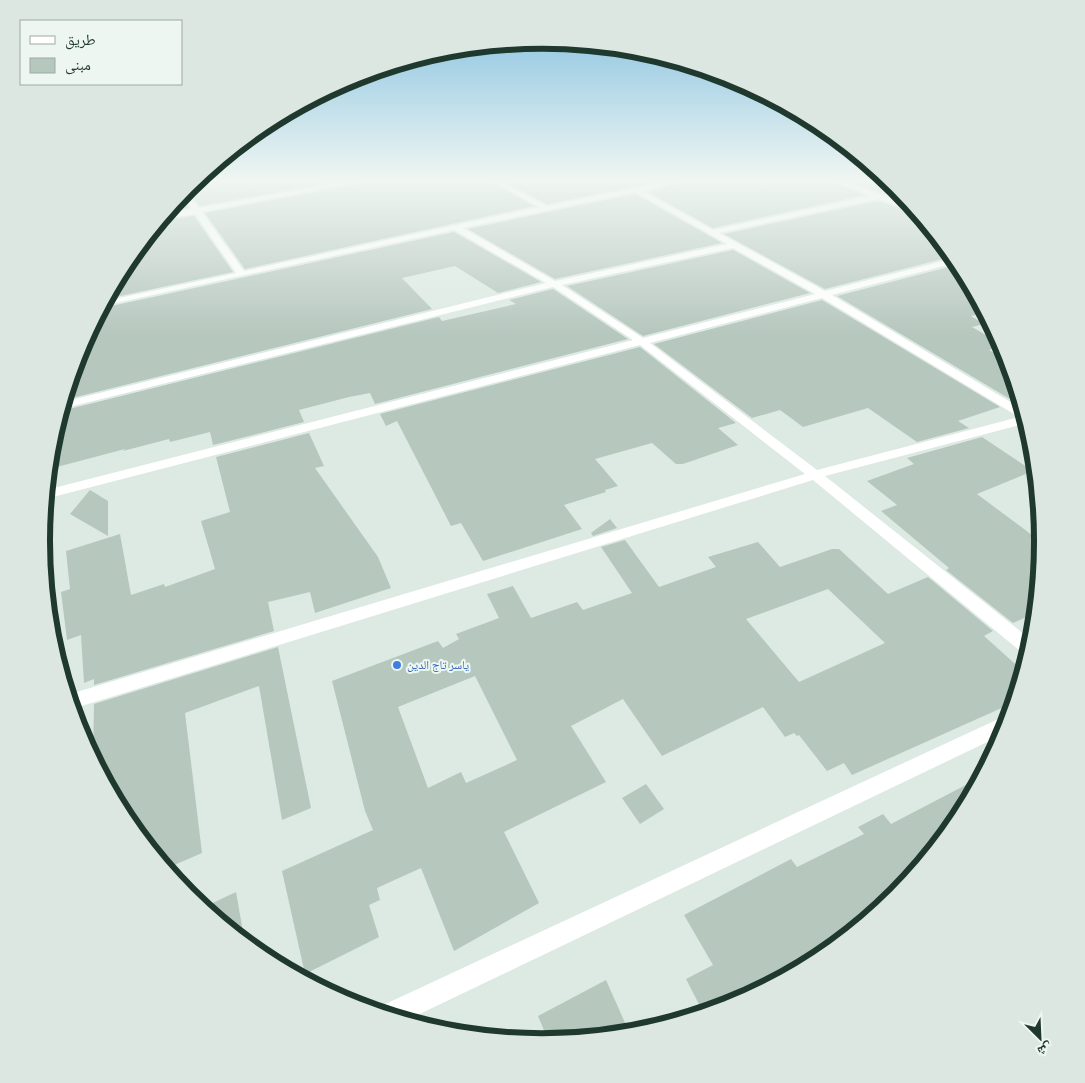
<svg xmlns="http://www.w3.org/2000/svg" width="1085" height="1083" font-family="'Titillium Web','Noto Naskh Arabic',sans-serif">
<rect width="100%" height="100%" fill="#ddeae3"/>
<g fill="#b6c7be" fill-rule="evenodd">
<path d="M224 182H332L200 206 186 189Z"/>
<path d="M359 182H491L534 206 245 269 205 213 357 184Z"/>
<path d="M505 182H657L547 204Z"/>
<path d="M681 182H834L864 195 713 228 648 192Z"/>
<path d="M850 182H891L910 203Z"/>
<path d="M635 194 722 243 555 279 468 229Z"/>
<path d="M181 196 189 208 168 212 175 202Z"/>
<path d="M878 201 919 214 954 256 825 289 724 234Z"/>
<path d="M194 216 233 272 106 299 121 272 130 270 129 258 161 220Z"/>
<path d="M454 232 541 282 498 293 455 266 402 278 432 309 64 400 79 349 102 308Z"/>
<path d="M733 250 810 293 643 336 567 286Z"/>
<path d="M960 264 986 313 971 316 984 324 972 327 1003 345 989 350 1003 358 997 360 1012 369 1021 400 1015 402 837 296Z"/>
<path d="M553 289 628 339 375 404 370 393 349 397 299 410 304 422 213 445 210 432 170 442 169 439 123 451 125 449 53 468 51 442 61 411 439 317 442 321 516 304 509 300Z"/>
<path d="M822 300 1000 407 958 421 969 428 917 442 868 408 803 427 780 410 752 418 654 344Z"/>
<path d="M640 347 736 423 718 428 738 445 683 464H676L652 443 595 459 618 486 605 490 606 492 564 505 582 529 483 561 461 523 451 526 397 421 386 426 380 414Z"/>
<path d="M309 433 324 466 315 468 378 557 391 588 315 613 310 592 268 602 274 631 94 685V679L84 683 81 635 67 640 61 592 70 589 66 551 120 534 131 595 164 584 165 587 215 569 201 521 230 512 216 457Z"/>
<path d="M982 437 1033 471 977 494 1044 544 1037 612 1013 623 946 570 949 568 881 511 897 505 867 481 914 464 907 458Z"/>
<path d="M90 490 108 501V536L70 514Z"/>
<path d="M610 519 617 528 593 536 591 533Z"/>
<path d="M625 540 659 587 716 567 708 557 758 542 780 567 832 549H839L888 594 928 577 993 631 984 636 1024 672 1015 702 852 775 844 763 827 771 799 735 797 736 794 733 785 737 763 707 662 756 623 699 571 726 606 782 504 832 539 903 454 951 421 868 377 888 380 900 369 905 379 937 305 974 282 871 373 830 365 811 332 681 438 641 443 648 459 639 456 634 499 618 487 594 513 586 531 618 577 602 583 610 632 593 601 547ZM828 589 885 643 799 682 746 619ZM475 676 517 760 466 783 461 772 428 788 398 707Z"/>
<path d="M278 647 311 808 282 820 259 686 185 713 202 853 165 869 125 820 93 759 94 704Z"/>
<path d="M983 776 959 820 897 896 821 959 734 1005 704 1014 686 979 713 965 684 915 791 859 797 867 864 834 858 827 883 814 891 824Z"/>
<path d="M646 784 664 809 640 824 622 798Z"/>
<path d="M236 892 245 943 202 908Z"/>
<path d="M606 980 630 1034 549 1042 538 1016Z"/>
</g>
<g fill="none" stroke-linecap="round" stroke-linejoin="round">
<g fill="#fff" fill-rule="evenodd">
<path d="M342 182H357L202 212 244 271 539 207 493 182H501L547 206 666 182H679L643 191 713 230 870 196 836 182H845L913 206 918 212 878 199 719 233 825 291 955 258 959 262 832 295 1024 410 1028 423 825 476 1034 642 1029 656 1025 655 813 480 72 709 67 695 70 694 805 474 640 345 45 499 46 490 633 340 553 287 61 409 63 402 546 283 454 230 102 306 105 301 236 273 195 214 162 219 165 214 192 209 182 194 185 190 199 208ZM635 192 727 244 555 281 463 228ZM733 248 815 294 643 338 562 285ZM822 298 1019 417 817 470 650 343Z"/>
<path d="M1009 714 1012 715 1006 733 405 1021 377 1013 379 1007Z"/>
</g>
</g>
<linearGradient id="sky" x2="0" y2="1"><stop stop-color="#7fbedf"/><stop offset="0.54" stop-color="#f0f6f2"/><stop offset="1" stop-color="#f0f6f2" stop-opacity="0"/></linearGradient>
<rect width="1085" height="334" fill="url(#sky)"/>
<circle fill="#3f7fe0" stroke="#eef6f1" stroke-width="2" cx="397" cy="665" r="5"/>
<g text-anchor="middle" stroke-width="4" stroke-linejoin="round" paint-order="stroke">
<g font-size="12" fill="#366cbe" stroke="#eef6f1" text-anchor="start">
<text x="407" y="669">ياسر تاج الدين</text>
</g>
</g>
<path d="M0 0H1085V1083H0ZM50 541a492 492 0 1 1 984 0a492 492 0 1 1-984 0Z" fill="#dde7e1" fill-rule="evenodd"/>
<path fill="none" stroke="#1f392f" stroke-width="6" d="M50 541a492 492 0 1 1 984 0a492 492 0 1 1-984 0Z"/>
<rect x="20" y="20" width="162" height="65" fill="#eef6f1" stroke="#9baaa3"/>
<rect x="30" y="36" width="25" height="8" fill="#ffffff" stroke="#9baaa3"/>
<text x="65" y="45" font-size="15" fill="#1f392f">طريق</text>
<rect x="30" y="58" width="25" height="15" fill="#b6c7be" stroke="#9baaa3"/>
<text x="65" y="70" font-size="15" fill="#1f392f">مبنى</text>
<g transform="translate(1040 1038) rotate(156)" stroke="#eef6f1" stroke-width="4" paint-order="stroke">
<path d="M0-4L9 19L0 12L-9 19Z" fill="#1f392f"/>
<text y="-8" font-size="14" font-weight="bold" text-anchor="middle" fill="#1f392f">ش</text>
</g>
</svg>
